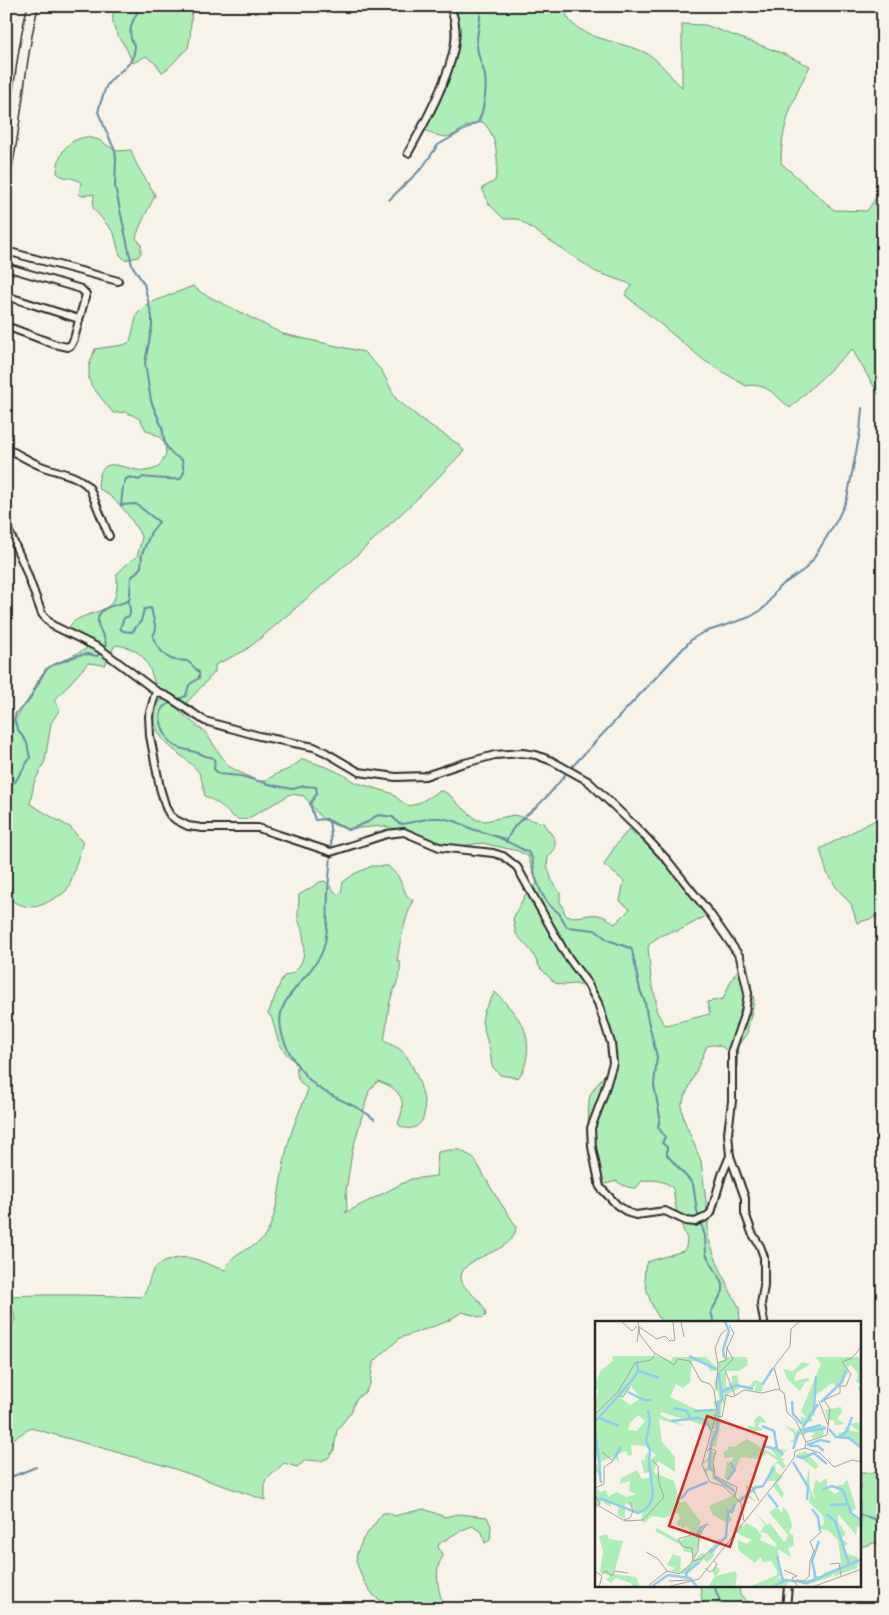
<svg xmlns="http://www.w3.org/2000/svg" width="889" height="1615" font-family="Mynerve,sans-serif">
<rect width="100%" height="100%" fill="#f7f3e8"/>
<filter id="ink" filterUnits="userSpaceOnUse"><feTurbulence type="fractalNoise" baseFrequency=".02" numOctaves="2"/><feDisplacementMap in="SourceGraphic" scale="10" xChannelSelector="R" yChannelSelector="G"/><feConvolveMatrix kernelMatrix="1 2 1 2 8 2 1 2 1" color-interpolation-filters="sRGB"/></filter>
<g filter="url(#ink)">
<g fill="#adeeb7" stroke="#6c8c71">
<path d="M118 6H192L190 38 188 48C179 55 171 68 162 72L156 64 146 56 133 63C131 60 130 56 128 52 121 38 104 21 118 6Z"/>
<path d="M445 6H565C564 38 624 41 646 53 661 61 669 76 682 87V24L705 25 779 52 810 66C793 99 781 126 781 163L834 210 867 211 883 187V402L852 349 790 408C776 396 766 382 746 386L705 361 625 295 632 286 628 283 596 272 518 219H504L489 204 482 188 495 181C500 162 497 136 483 122 451 125 460 148 425 130L451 56V23Z"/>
<path d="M87 137 99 140 116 151 131 150C136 168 147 179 155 195 149 209 140 223 136 238L141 244V253L138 257 125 260 120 255 118 249 114 233 93 208 94 194 82 196 79 194 81 183C75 176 64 180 57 173 58 154 67 139 87 137Z"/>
<path d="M193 286 202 293 283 334 364 352 382 371 396 399 421 419 458 444 464 451 420 496 354 558 256 642 244 651 215 665V672L179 711 205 732 228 766 257 781H265L276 774 289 769 303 759 329 768 344 775 354 782 391 793 407 806C421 805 428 796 440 791L445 792 453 798 456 802 477 820 485 821 514 815 543 823 555 839V849L548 857 547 865 552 881 560 893V901L566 916C589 920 593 906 615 924L630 909 620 901 624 881 604 865 615 846 629 829C659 856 689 881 712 913L678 931H672L660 936 651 942 648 947 651 979 656 1000V1010L663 1023 666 1025 710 1014 707 1002 723 999C730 985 733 970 747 963L754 1001 747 1033 738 1046 737 1067C730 1054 724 1041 707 1046L681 1106 684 1120 701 1161 708 1217V1237L715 1257 729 1289 739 1307 740 1322H662C652 1310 639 1277 647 1262L683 1251 686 1247 687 1239 677 1214 673 1189C667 1180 651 1179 642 1181L636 1188C627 1188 623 1185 616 1181L606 1184 601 1181 598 1160 588 1126 589 1099 591 1093 606 1072 614 1055 600 999 594 989 575 984 563 985 555 983 540 968 532 952 516 934 513 919 517 910 528 890 537 884 528 856 518 851 482 843 441 849 425 845 396 829 382 826 349 829 337 826 322 819 304 796 291 794 247 819C234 822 229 812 219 804 215 801 210 799 205 796 203 788 202 775 197 770 177 748 139 735 162 697L158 694C150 668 147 648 115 645L105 665 88 663 54 701 60 709 51 723 45 761 34 783 30 804 71 828 83 843C78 854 72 884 66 891 63 894 57 897 53 899 34 911 25 908 6 898V729L10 727 30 697 41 675 51 666 86 649V643L67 634C69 612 103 617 113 601 118 593 117 583 117 574L130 561 137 557 142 538C131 517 119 500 98 488 99 451 121 469 144 471 149 471 154 469 159 467L166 454 165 444 160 437 146 430 140 419 126 412 113 413 91 385 89 378V366L95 349 123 345 130 342 137 314 147 304Z"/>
<path d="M883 816V915L857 923 851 904 837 888 827 873 820 849Z"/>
<path d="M372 866H388L398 876 407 896 413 900C405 919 400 940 397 961L400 962C402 977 394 987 390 1001 387 1014 387 1027 384 1041 391 1045 399 1047 404 1053 415 1066 435 1113 418 1125 412 1130 407 1129 400 1126L398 1123C408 1101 401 1089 378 1081L369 1091 352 1152 346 1191 347 1210 345 1213 411 1179 436 1176 438 1152 449 1150H460L474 1158 494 1193 516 1226C517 1254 462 1254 461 1277 461 1291 485 1299 486 1315L483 1318 462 1312 446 1322 400 1338 378 1358 373 1363 370 1384 366 1391 356 1399 351 1412 337 1430 334 1450 328 1458 321 1461 306 1460 297 1467 284 1463 265 1481V1500L166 1466 31 1428 6 1443V1331L12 1328 15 1319 10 1296C54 1294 97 1295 141 1297 149 1290 148 1278 154 1270 158 1264 164 1262 170 1260 194 1252 205 1266 226 1270 230 1250 257 1249 265 1236 277 1219 280 1182 284 1162 286 1151 289 1139 293 1128 297 1115 304 1103 308 1089 297 1082 296 1075 297 1063 277 1049 278 1038 271 1016L268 1014 281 981 284 976C306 972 306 948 302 930 301 925 297 920 298 915 298 908 299 903 299 895L320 882 325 881 338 895 341 893 343 882 354 874Z"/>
<path d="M495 992C502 998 518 1017 523 1026 530 1040 529 1066 518 1078L500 1075 492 1066 490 1051 482 1022 484 1011Z"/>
<path d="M883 1470V1545L874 1543 860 1547V1473H874Z"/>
<path d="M424 1509 445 1517 458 1514 487 1517 491 1526 490 1540 485 1543 482 1532 472 1526 458 1532 439 1544 438 1547 442 1554V1558C433 1570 439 1595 445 1609H394L374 1596 363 1580 356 1561 357 1553 363 1539 383 1513H390L394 1516Z"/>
<path d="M700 1586H739L740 1595 757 1609H703Z"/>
</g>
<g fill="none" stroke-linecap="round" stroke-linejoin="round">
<g stroke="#698ba2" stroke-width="2">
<path d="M141 6C133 19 125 33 135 47 133 69 118 69 107 85 105 88 99 108 98 112L115 151 116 159 115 186 126 238 132 265 144 284 152 317V326L145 363 151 401 162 427 165 444 172 454 182 460 184 472C183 474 182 477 180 479 177 480 148 478 143 477L139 480 130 477 126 479 123 486 121 505 136 504 159 522 151 532 142 554 141 567 131 578C130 585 131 592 129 600 128 606 132 610 129 616L124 618 120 628 123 631 132 632 141 621 144 609 151 608 156 629 153 637C156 646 166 659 175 660 179 661 183 660 187 661 192 664 195 669 199 672V678L189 685 186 696 176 700"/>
<path d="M389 200 422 168 438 145 478 122C484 111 487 88 485 76 483 65 477 56 477 45 476 32 482 20 480 6"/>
<path d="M105 649C109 637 96 631 98 619 100 604 118 607 129 600"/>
<path d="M172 702 163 707C159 714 160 719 162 726 172 756 185 745 205 756 207 757 210 756 213 758 216 761 214 766 214 769L219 774 241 776 272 785 293 789 304 786 316 787 317 793 310 804 315 820 326 819 348 830 368 822 374 817 379 815 393 817 398 823 403 824 431 818H440L455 821 472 829 498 837 528 852 532 858 535 876 542 894 550 906 559 913 567 927 595 930 608 940 630 948 632 950 640 990 645 1002 647 1016 657 1057 654 1085 660 1117 658 1127 665 1137 662 1143 667 1147V1155L693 1184 697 1211 705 1236 706 1254 723 1284V1291L711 1312 714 1322"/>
<path d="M569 770 692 639 702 633 750 617 760 611 766 606 778 588 805 569 812 561 837 520 847 499 860 432 862 408"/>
<path d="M6 787 15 782 30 758 27 743 17 728 14 719 16 713 28 702 46 669 53 665 79 655 88 654 97 656 102 652"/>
<path d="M329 821C334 845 329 869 328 893 327 912 329 931 323 950 317 966 304 976 294 990 289 996 283 1004 281 1013 276 1038 297 1069 315 1085 333 1100 356 1103 374 1119"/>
<path d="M506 842C515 821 521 821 536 807 547 798 556 786 565 775"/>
<path d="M6 1479 36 1467"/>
<path d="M860 1515 879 1520 883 1539"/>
<path d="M714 1586 723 1609"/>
</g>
<defs>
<g id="street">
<path d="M408 153C425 123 461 58 455 25 455 19 452 12 450 6"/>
<path d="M6 251 118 281"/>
<path d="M6 267 81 289 86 294 74 339 71 345 67 347 54 344 6 326"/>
<path d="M6 296 79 319"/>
<path d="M6 448C18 454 29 461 41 466 58 473 79 474 90 489L109 536"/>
<path d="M6 525 24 565 42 614 52 625 99 648 156 691 170 698 205 721 259 736 314 747 325 752 359 772 396 777 425 776 461 764 495 755 522 753 536 755 552 761 588 781 641 832 668 861 711 915 740 957 748 993 745 1012 732 1050V1101L728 1133 730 1156 745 1198V1213L752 1233 760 1246 764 1257V1286L761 1304 764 1322"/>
<path d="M156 691 149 716 150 736 160 788 166 808 170 815 176 820 188 826 202 828H258L331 852 387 834 404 832 439 847 493 853 503 856 517 867 565 953 587 983 598 1003 611 1043 613 1063 602 1099 591 1128 592 1147 600 1187 617 1205 629 1213 636 1215 665 1211 686 1221 695 1222 704 1218 711 1213 722 1175 730 1156"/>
<path d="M786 1609 788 1586"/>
</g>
<path id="secondary" d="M6 171C18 116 19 60 33 6"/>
</defs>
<use href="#street" stroke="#2b2b2b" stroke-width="10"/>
<use href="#secondary" stroke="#2b2b2b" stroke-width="12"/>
<use href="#street" stroke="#f7f3e8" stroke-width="6"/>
<use href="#secondary" stroke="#f7f3e8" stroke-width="9"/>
</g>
</g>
<g transform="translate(595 1321)">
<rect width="266" height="266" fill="#f7f3e8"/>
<path d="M17 35H66L76 40 78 36H111L122 47 125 40 130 39 128 36H152L153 44 144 50H125L131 51V65L136 66 133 64 137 61V55L142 54 144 64 149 65H155L159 59 166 61 168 68 166 71 159 70 162 63 155 69 146 66 130 75 129 83 127 80 124 112 121 125 117 126V130L121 132 117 141 121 150 119 155 138 165 142 179 151 172V164L157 169 159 164 166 166 160 168V173L156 170 154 173 161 181 152 176 138 185 139 191 134 192 137 199 132 202 118 194 114 185 139 174 137 169 117 157V150L113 149 111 155 108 147H113V141L106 143 114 135 117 110 120 109 116 107 115 112 114 106 66 91 65 94 92 106 64 98 67 121 80 136V151L63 140 59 149 60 152 79 160 85 182 90 180 106 201 104 206 109 207 99 239 98 232 88 230 89 226 60 210 62 207 85 220 95 214 96 211 91 205 89 208 81 203 85 197 83 192 69 197 57 195 49 202 46 199 48 192 41 193 37 185 30 182V198L22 193 24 187 19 182H15L16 186 10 183 7 177 5 184H0L2 167 5 171 11 169 13 176 22 171 32 176 41 173 34 170 35 160 25 163 26 157 42 149 47 158 56 156V151L49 152 46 138 49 140 52 131 56 138 61 134 50 125 36 124 37 134 33 135 31 130 23 133 24 142 19 135 6 141 7 156 0 150V145L4 143 0 133V92L4 87 0 89 3 69H0V62L6 49 18 40ZM97 40 112 42 115 50H124L119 62 125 78 118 81 121 87 116 90 107 91 75 76 81 63 88 67 95 61ZM36 65 46 77 35 84 26 77ZM43 94 50 100 42 110 33 109 35 102ZM220 36H265L266 77 263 67 266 63 261 61 263 53 256 44 252 46 254 54 250 53 246 64 242 66 237 62 218 76 220 94 216 96 218 100 209 102 208 108 230 104 228 115 218 117 220 119 216 116 220 112 212 111 209 115 203 112 200 122 195 120 199 118V112L190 105 200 108V111L207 106 206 95 212 98 206 90 226 43ZM207 41 215 43 201 52 199 60 213 57 215 60 210 61 205 70 193 59 188 48 198 50ZM246 86 247 91 242 98 250 103 240 104 239 99H233L230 89ZM165 94 172 102 165 101 163 105 168 109 155 111 152 104 160 106 159 99ZM266 101H267L266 128 256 117 243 115V112L249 111 251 105 256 110 264 111 255 103ZM152 118 182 136 174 126 190 129 193 126 185 138 190 137 187 140 191 145 188 148 183 142 180 144 181 151 188 156 182 162 189 172 187 177 178 165 181 160H172L176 146 183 140 172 132 164 138 146 136 135 158H129L132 140 135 143 139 136 130 137 128 131 133 129V125L139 126ZM206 129 205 133 210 130 224 145 220 148 203 135 200 138ZM214 147 215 168 221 180 218 170 221 158 224 162 232 157V167L240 173 244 170 242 164H248L252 158 261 187 257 191 260 197 266 199V207L262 205 261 214 243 193V201L251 213 247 217 253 223 249 225 251 232 262 236 265 246 262 242V247L240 255 238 252 236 256 211 264 204 260 218 258 219 242 221 255 225 256 230 251 243 247 246 241 243 219 234 210 223 207V202L226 206 229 202 228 195 214 181 215 173 211 161ZM182 186 187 192 188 186 191 188 195 196 197 205 194 212 198 214 199 225 193 227 196 236 183 228 186 254 179 260 187 256 194 259 191 266H154L182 254V250L176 240 167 241 166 236 160 242 143 229V219L152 223 156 219 140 211 145 203 148 206 151 202 161 207 167 215 165 219 180 226 182 224 171 212 165 211 170 204 158 189 172 204 175 202 188 220H191L193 214 174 191ZM12 213 14 218 28 220 19 253 41 256 45 266H37L36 262 21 257 16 262 11 259 15 255 5 251 8 231 4 215ZM123 218 127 219V223L120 226 118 236 112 242 109 238 92 254 76 250 80 247 72 244 78 233 86 236 85 252 107 232 111 234ZM121 245 125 249 121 255 140 250 142 254 140 266H113L120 255 117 250Z" fill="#adeeb7" fill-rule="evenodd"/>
<path fill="none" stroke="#92cbf1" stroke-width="2.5" d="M94 35 121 48M129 36 128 29 134 10 130 1M44 50 64 57M167 64 178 47M33 71 49 79H57M126 71 142 64 158 68M197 80 198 93 207 103M226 81 247 61 251 49M78 87 92 90 95 97M219 88 221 55M99 90 120 89M124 94 123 82 127 79 124 53M4 97 24 105M76 100 104 97 111 100 116 109M0 101 38 58 43 50 42 40M167 105 179 110 182 128M208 106 223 83M0 107 5 147M234 108 241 116 254 117 265 126M207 109 226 104M208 111 231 107M245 116 252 110 257 96M212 124 225 119 235 121M167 125 182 128 188 134M214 125H223L229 130M198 128 204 111M201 135 207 137 219 132 232 143M18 139 26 126M198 141 213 166 212 179M4 147 6 162M118 150 114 147 116 122 122 110 123 96M119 156 139 170M132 159 140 149 135 141M228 168 237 165 248 169 256 192 267 200M173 173 183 186M4 177 43 192 51 188 56 181 58 173 54 142 55 129 51 120 55 100 53 89M86 178 93 169 113 161M145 180 160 167 168 165 179 146M235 184 252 183M217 188 223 196 225 210M231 193 240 200 254 243M101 217 105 207 113 203M115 232 131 216 133 190 137 191 140 183M182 235 188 260M91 256 92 250 105 241M221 258 217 240 224 220M56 266 73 254 95 257 102 266M178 266 191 259 212 262 267 238"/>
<path fill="none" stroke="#a5a39c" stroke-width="1" d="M27 1 37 10 42 5M86 1 89 16M42 21 44 6 62 18 70 15 75 20 80 19 78 1M60 32 79 44 83 38 95 40 106 60 115 63 119 69 122 90 107 144 115 161 128 165 146 182 149 200M123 42 131 39 132 26M130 49 140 75M122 54 138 38 132 27 139 12 134 4M121 69 123 44 120 27 126 13 131 9M185 69 179 46 195 25 196 8 204 1M24 75 28 76 35 66M224 80 233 104M0 93 23 71 40 42 56 39 60 33 45 14 43 1M119 94 127 96 131 74 138 76 149 69 167 72 183 68 189 72 192 91 201 100 211 121M211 121 232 114 235 88 229 79 245 72V65H251L256 53 247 41 257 37 267 25M210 127 225 132 239 146 257 139 267 141M112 130 115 127 121 130 118 141 120 155 142 166 140 175M266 141 267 159M157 166 164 180M0 167 9 163V146L18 140 7 131M0 174 5 183 0 186M4 185 30 200 48 199 69 176 64 162 63 145 57 139M29 199 35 197 38 190 35 181M96 214 83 218 88 226 97 227 98 240M51 231 63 238 72 250M98 240 106 238 117 227M235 243 244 242 246 255M110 247 115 251 119 248 122 243 118 239M189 249 202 255 197 257 203 266M0 250 7 255 4 266M72 250 84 253 95 244 103 230 104 213 110 206M7 253 11 250 17 255 20 250 33 252M201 259 209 260 214 255 215 240 219 230 215 221 227 210M74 260 95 259M54 264 72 250M72 266 104 258 185 156 199 137 200 130 210 127 211 121M217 266 267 248"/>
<path fill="#d62828" fill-opacity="0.15" stroke="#d62828" stroke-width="2.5" d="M112 95 172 116 135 226 74 205Z"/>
<rect width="266" height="266" fill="none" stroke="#2b2b2b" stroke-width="2.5"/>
</g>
<rect width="889" height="1615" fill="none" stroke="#f7f3e8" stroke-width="25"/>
<rect x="12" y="12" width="864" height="1590" fill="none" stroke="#2b2b2b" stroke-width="2" filter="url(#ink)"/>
</svg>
